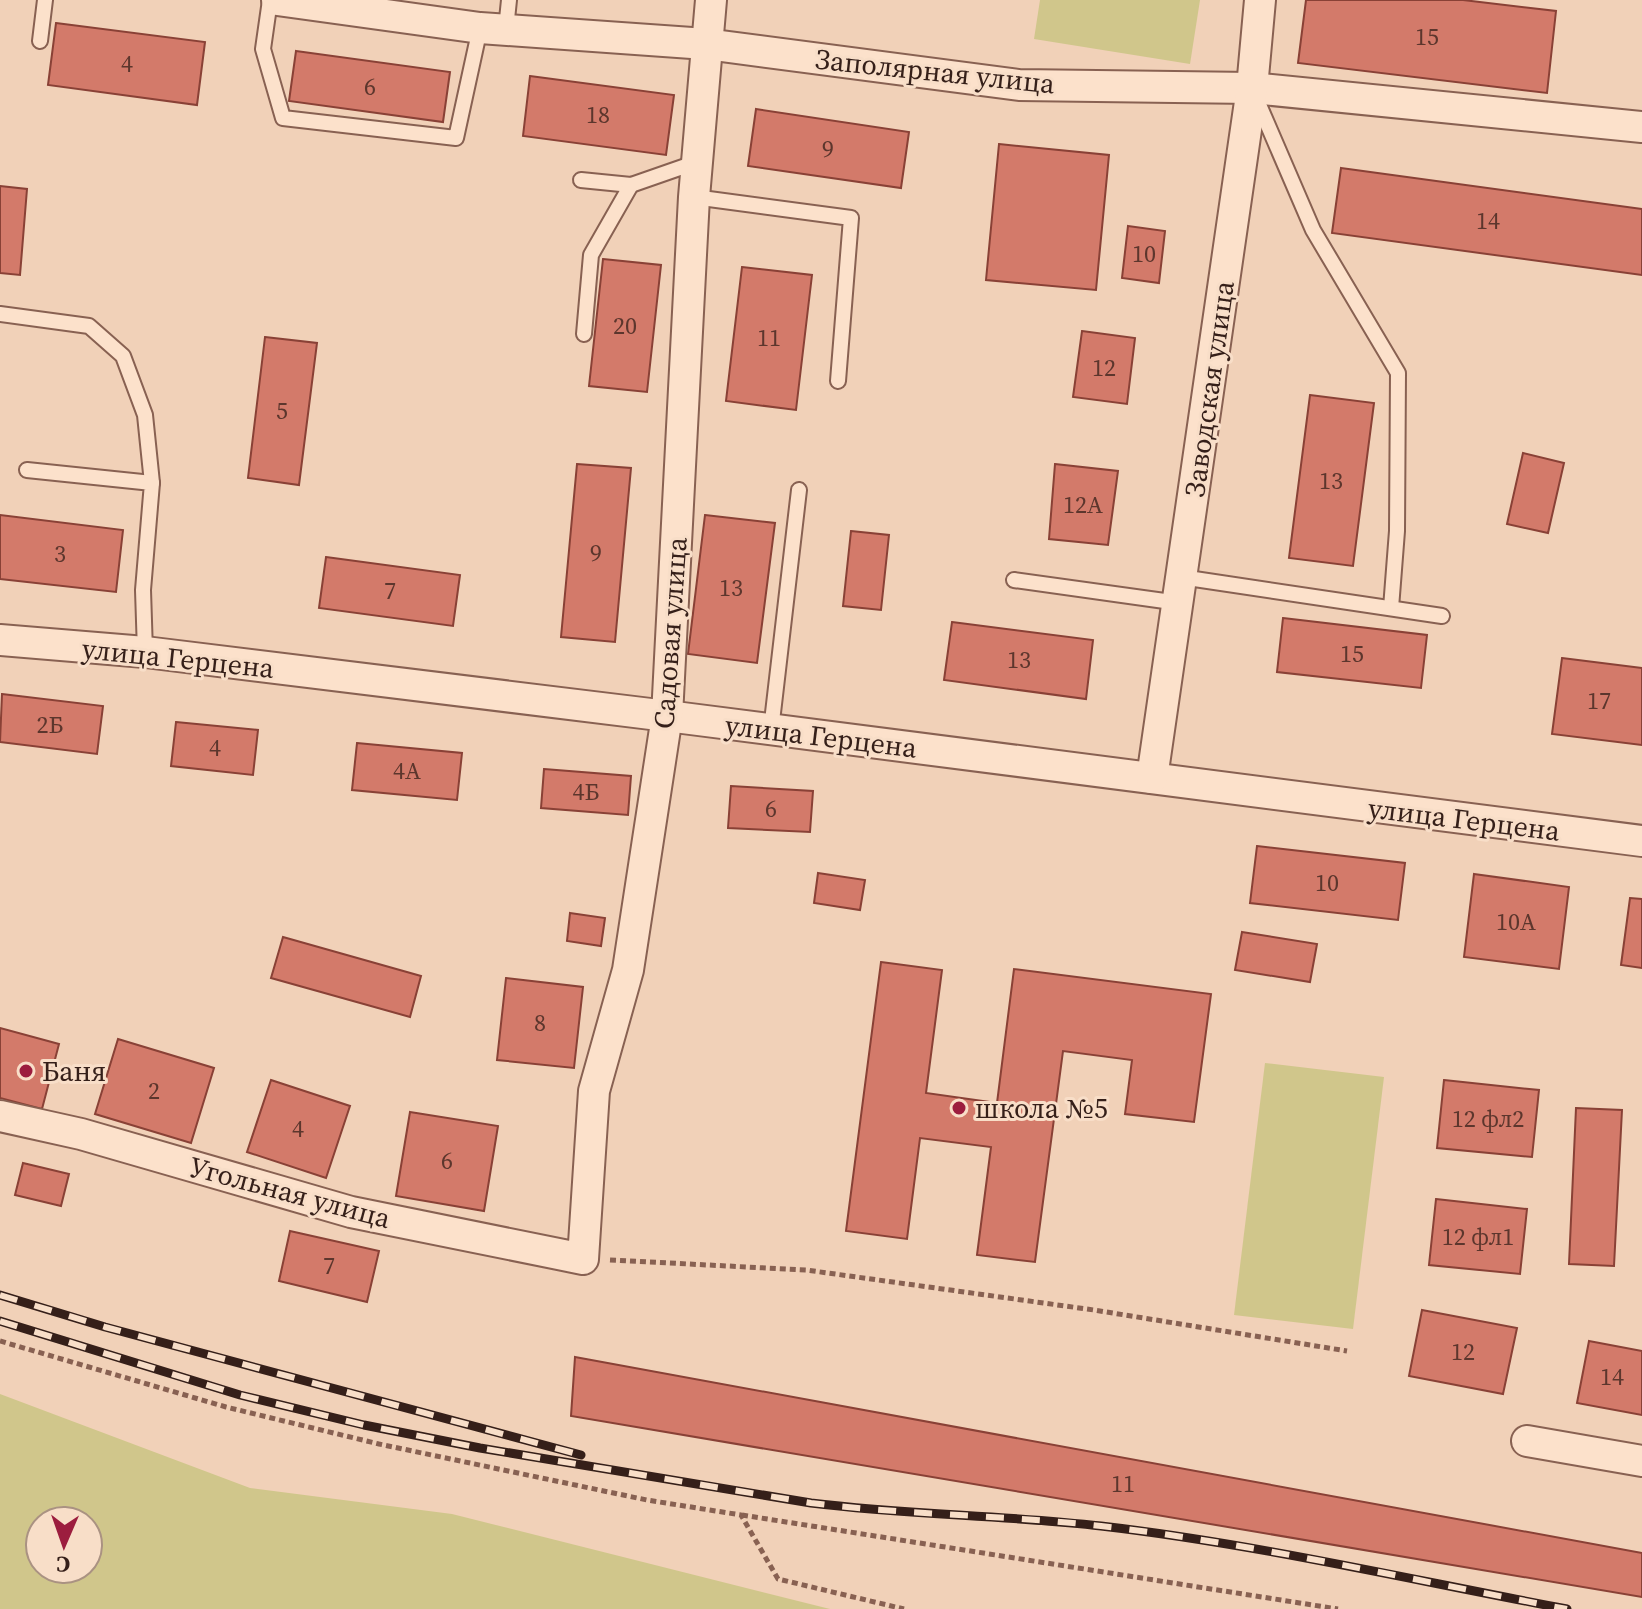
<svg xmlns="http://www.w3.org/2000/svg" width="1642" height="1609" font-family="'Source Serif 4',serif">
<rect width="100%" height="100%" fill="#f1d1b8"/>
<g fill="#d0c68b" fill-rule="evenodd">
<path d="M1040 0H1200L1190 64 1034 39Z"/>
<path d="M1265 1063 1384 1077 1353 1329 1234 1315Z"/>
<path d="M0 1394 250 1488 452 1514 830 1609H0ZM40 1521H88V1569H40Z"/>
</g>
<g fill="#d37a6a" stroke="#894136" stroke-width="2">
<path d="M1306 0H1463L1556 11 1547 93 1298 63Z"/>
<path d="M56 23 205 42 197 105 48 85Z"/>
<path d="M296 51 450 72 443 122 289 101Z"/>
<path d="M530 76 674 95 666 155 523 136Z"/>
<path d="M756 109 909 132 901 188 748 166Z"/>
<path d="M999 144 1109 155 1096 290 986 280Z"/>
<path d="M1341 168 1642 209V275L1332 233Z"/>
<path d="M0 186 27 189 20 275 0 273Z"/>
<path d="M1128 226 1165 231 1159 283 1122 278Z"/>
<path d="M603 259 661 265 647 392 589 386Z"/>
<path d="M742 267 812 275 796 410 726 401Z"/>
<path d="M1082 331 1135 338 1127 404 1073 397Z"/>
<path d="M265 337 317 343 299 485 248 478Z"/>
<path d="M1310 395 1374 403 1353 566 1289 558Z"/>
<path d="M1523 453 1564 463 1548 533 1507 524Z"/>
<path d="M577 464 631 468 615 642 561 637Z"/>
<path d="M1055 464 1118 471 1108 545 1049 539Z"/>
<path d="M0 515 123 530 116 592 0 579Z"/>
<path d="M705 515 775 523 757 663 688 654Z"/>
<path d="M851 531 889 535 881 610 843 606Z"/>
<path d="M326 557 460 575 453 626 319 608Z"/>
<path d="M1283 618 1427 635 1421 688 1277 672Z"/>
<path d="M952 622 1093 640 1086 699 944 680Z"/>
<path d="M1562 658 1642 668V745L1552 734Z"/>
<path d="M2 694 103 706 97 754 0 742Z"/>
<path d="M176 722 258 730 253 775 171 766Z"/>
<path d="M357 743 462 753 457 800 352 790Z"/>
<path d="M544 769 631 776 628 815 541 808Z"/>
<path d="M731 786 813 791 810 832 728 828Z"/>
<path d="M1257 846 1405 863 1398 920 1250 903Z"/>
<path d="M818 873 865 880 860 910 814 903Z"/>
<path d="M1474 874 1569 887 1559 969 1464 957Z"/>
<path d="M1630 898 1642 899V968L1621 965Z"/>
<path d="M570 913 605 918 601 946 567 941Z"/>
<path d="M1242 932 1317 944 1310 982 1235 970Z"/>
<path d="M283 937 421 976 410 1017 271 978Z"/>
<path d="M881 962 942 970 926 1093 997 1103 1014 969 1211 994 1194 1122 1125 1114 1132 1060 1063 1051 1035 1262 977 1255 991 1147 920 1138 907 1239 846 1231Z"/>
<path d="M506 978 583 987 574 1068 497 1060Z"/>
<path d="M0 1028 59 1044 42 1109 0 1098Z"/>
<path d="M118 1039 214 1068 191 1143 95 1114Z"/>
<path d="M271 1080 350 1106 326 1178 247 1152Z"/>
<path d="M1444 1080 1539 1090 1532 1157 1437 1148Z"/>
<path d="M1576 1108 1622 1110 1614 1266 1569 1264Z"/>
<path d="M410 1112 498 1126 484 1211 396 1196Z"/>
<path d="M23 1163 69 1174 61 1206 15 1195Z"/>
<path d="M1436 1199 1527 1209 1520 1274 1429 1265Z"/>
<path d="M290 1231 379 1251 367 1302 279 1281Z"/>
<path d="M1422 1310 1517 1328 1503 1394 1409 1376Z"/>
<path d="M1589 1341 1642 1351V1415L1577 1403Z"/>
<path d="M575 1357 1642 1553V1597L571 1416Z"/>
</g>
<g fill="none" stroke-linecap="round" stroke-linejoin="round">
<defs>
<g id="lane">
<path d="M270 0 263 49 283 118 456 138 480 28"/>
<path d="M506 29 509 0"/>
<path d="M40 41 45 0"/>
<path d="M1257 100 1313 230 1398 373 1397 531 1391 608"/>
<path d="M581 180 631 185 697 162"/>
<path d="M694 197 851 218 838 381"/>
<path d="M0 314 89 326 123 356 145 415 152 483"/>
<path d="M584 334 591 255 631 185"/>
<path d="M27 470 152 483 143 590 145 652"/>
<path d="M1181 577 1442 616"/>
<path d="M1014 580 1179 603"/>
<path d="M771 730 799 490"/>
</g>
<g id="street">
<path d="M277 0 480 28 706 44 1019 85 1252 88 1642 127"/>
<path d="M0 640 145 652 667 716 1642 841"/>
<path d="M1152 778 1252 88 1260 0"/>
<path d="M0 1116 81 1134 351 1212 583 1259 594 1091 628 970 667 716 694 197 711 0"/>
<path d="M1527 1441 1642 1461"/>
</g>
</defs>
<use href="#lane" stroke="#886152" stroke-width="18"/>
<use href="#street" stroke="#886152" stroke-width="34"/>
<g stroke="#886152" stroke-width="5" stroke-dasharray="6 4" stroke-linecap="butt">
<path d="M610 1260 806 1270 1094 1310 1347 1351"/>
<path d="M0 1341 226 1407 379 1444 647 1500 741 1515 778 1579 904 1609"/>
<path d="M742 1515 1338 1609"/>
</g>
<use href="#lane" stroke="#fce1cb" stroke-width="14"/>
<use href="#street" stroke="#fce1cb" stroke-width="30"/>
<defs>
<g id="rail">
<path d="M0 1295 105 1327 581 1455"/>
<path d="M0 1321 240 1395 364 1425 480 1448 811 1503C908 1515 1005 1515 1101 1526 1257 1544 1412 1580 1567 1609"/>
</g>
</defs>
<use href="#rail" stroke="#351f19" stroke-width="9"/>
<use href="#rail" stroke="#f8dec8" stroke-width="6" stroke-dasharray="18" stroke-linecap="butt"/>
</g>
<g fill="#9c1d3e" stroke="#f8dec8" stroke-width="3">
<circle cx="26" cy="1071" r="8"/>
<circle cx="959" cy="1108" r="8"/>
</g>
<g text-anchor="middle" stroke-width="6" stroke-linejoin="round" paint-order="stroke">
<g font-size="24" fill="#5c362d">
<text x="1427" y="45">15</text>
<text x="127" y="72">4</text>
<text x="370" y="95">6</text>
<text x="598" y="123">18</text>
<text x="828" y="157">9</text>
<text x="1488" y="229">14</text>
<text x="1144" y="262">10</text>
<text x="625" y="334">20</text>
<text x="769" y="346">11</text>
<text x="1104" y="376">12</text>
<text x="282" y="419">5</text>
<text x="1331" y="489">13</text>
<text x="1083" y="513">12А</text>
<text x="596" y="561">9</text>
<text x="60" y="562">3</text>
<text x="731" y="596">13</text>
<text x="390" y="599">7</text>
<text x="1352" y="662">15</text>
<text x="1019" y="668">13</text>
<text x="1599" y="709">17</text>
<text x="50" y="733">2Б</text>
<text x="215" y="756">4</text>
<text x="407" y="779">4А</text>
<text x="586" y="800">4Б</text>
<text x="771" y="817">6</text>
<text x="1327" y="891">10</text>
<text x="1516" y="930">10А</text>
<text x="540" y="1031">8</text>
<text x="154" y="1099">2</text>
<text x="1488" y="1127">12 фл2</text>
<text x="298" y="1137">4</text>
<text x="447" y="1169">6</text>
<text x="1478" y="1245">12 фл1</text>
<text x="329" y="1274">7</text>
<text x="1463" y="1360">12</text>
<text x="1612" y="1385">14</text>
<text x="1123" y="1492">11</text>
</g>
<g font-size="28" fill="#351f19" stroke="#f8dec8">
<text transform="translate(935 71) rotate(6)" y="10">Заполярная улица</text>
<text transform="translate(1209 389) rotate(-82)" y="10">Заводская улица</text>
<text transform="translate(670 633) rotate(-86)" y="10">Садовая улица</text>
<text transform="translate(178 658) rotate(6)" y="10">улица Герцена</text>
<text transform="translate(821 736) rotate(7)" y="10">улица Герцена</text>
<text transform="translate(1464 819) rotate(7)" y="10">улица Герцена</text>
<text transform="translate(290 1192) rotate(15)" y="10">Угольная улица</text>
</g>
<g font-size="28" fill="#351f19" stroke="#f8dec8" text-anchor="start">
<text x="42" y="1081">Баня</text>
<text x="975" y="1118">школа №5</text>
</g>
</g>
<g transform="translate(64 1545) rotate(182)"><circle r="38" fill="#f8dec8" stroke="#aa9282" stroke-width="2"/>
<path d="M0-6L14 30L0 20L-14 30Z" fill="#9c1d3e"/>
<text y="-12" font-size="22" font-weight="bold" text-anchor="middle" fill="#351f19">С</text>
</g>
</svg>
